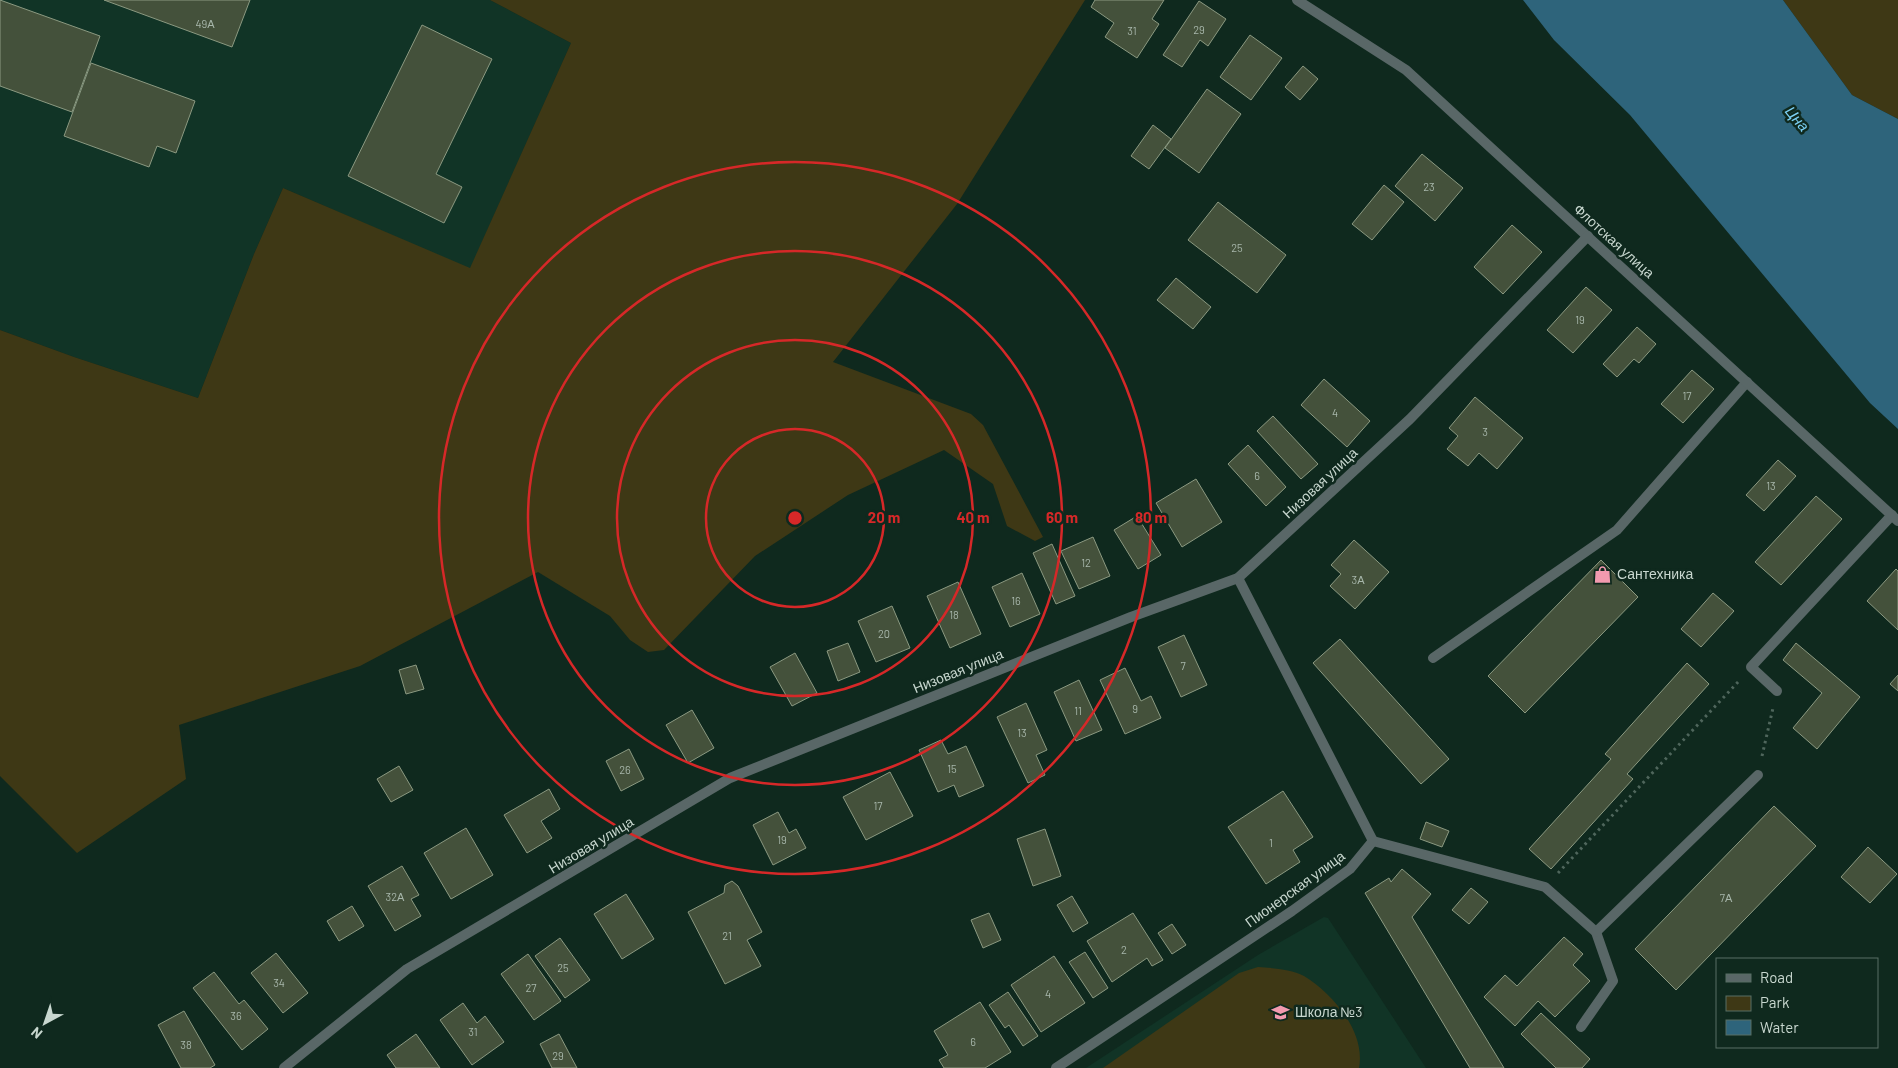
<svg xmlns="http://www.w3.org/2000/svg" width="1898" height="1068" font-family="Barlow,sans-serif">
<rect width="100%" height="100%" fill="#0f291e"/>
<g fill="#113426">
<path d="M0 0H490L571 43 470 269 283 188 254 254 198 398 74 357 0 330Z"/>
<path d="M1324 917 1328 918 1426 1068H1086L1258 955Z"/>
</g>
<g fill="#3e3815">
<path d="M490 0H1085L957 204 833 362 971 414 983 425 1043 537 1035 541 1007 526 993 484 944 450 848 495 755 556 664 650 648 652 630 640 610 616 538 572 360 666 179 725 186 779 77 853 0 776V330L74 357 198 398 254 254 283 188 470 268 571 43Z"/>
<path d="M1783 0H1898V119L1852 95Z"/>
<path d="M1258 967C1272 968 1291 969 1304 976 1333 994 1366 1032 1359 1068H1103L1239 973Z"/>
</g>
<path fill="#2e647b" d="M1523 0H1783L1852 95 1898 119V429L1870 403 1630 115 1554 40Z"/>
<g fill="#44513b" stroke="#8b9981">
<path d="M0 0 100 36 72 112 0 86Z"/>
<path d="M104 0H250L232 47Z"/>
<path d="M1095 0H1164L1152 19 1159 24 1137 58 1105 37 1114 23 1091 7Z"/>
<path d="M1199 1 1226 19 1208 46 1200 40 1182 67 1163 55Z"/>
<path d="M422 25 492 59 436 174 462 187 444 223 348 176Z"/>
<path d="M1250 35 1282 58 1251 100 1220 77Z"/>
<path d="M91 63 195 101 176 153 157 146 149 167 64 136Z"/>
<path d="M1303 66 1318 79 1300 100 1285 87Z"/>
<path d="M1207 89 1241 114 1199 173 1165 148Z"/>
<path d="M1153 125 1171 139 1149 169 1131 156Z"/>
<path d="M1422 154 1463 188 1435 221 1395 186Z"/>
<path d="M1384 185 1404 202 1372 240 1352 224Z"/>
<path d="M1218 202 1286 255 1257 293 1188 240Z"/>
<path d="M1512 225 1542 252 1503 294 1474 267Z"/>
<path d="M1176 278 1211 307 1193 329 1157 300Z"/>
<path d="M1586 287 1612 310 1573 353 1547 330Z"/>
<path d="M1637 327 1656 344 1639 363 1634 359 1617 377 1603 364Z"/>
<path d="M1692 370 1714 389 1683 423 1661 404Z"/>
<path d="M1324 379 1370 421 1347 447 1301 405Z"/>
<path d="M1475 397 1523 438 1497 469 1479 453 1468 466 1447 449 1458 436 1449 428Z"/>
<path d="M1273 416 1318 464 1301 479 1257 431Z"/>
<path d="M1248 445 1286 487 1266 506 1228 464Z"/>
<path d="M1778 460 1796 476 1764 511 1746 495Z"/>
<path d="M1196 479 1222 522 1182 547 1156 503Z"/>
<path d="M1816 496 1842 519 1781 585 1755 562Z"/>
<path d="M1137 516 1161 555 1138 569 1114 530Z"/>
<path d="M1093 537 1110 576 1079 589 1061 551Z"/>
<path d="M1354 540 1389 572 1355 609 1330 586 1341 574 1331 565Z"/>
<path d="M1052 544 1075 596 1056 604 1033 553Z"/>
<path d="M1601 560 1638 597 1525 713 1488 676Z"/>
<path d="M1896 569 1898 571V630L1867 601Z"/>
<path d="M1022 573 1040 614 1010 627 992 587Z"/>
<path d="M958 582 981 634 950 648 927 596Z"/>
<path d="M1713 593 1734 611 1701 647 1681 629Z"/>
<path d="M892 606 910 648 876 662 858 621Z"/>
<path d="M1184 635 1207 685 1181 697 1158 647Z"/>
<path d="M1340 639 1449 759 1421 784 1313 663Z"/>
<path d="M848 643 860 672 838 681 827 651Z"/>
<path d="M1796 643 1860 697 1817 749 1793 728 1822 693 1783 660Z"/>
<path d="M795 653 817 693 792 706 770 667Z"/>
<path d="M1687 663 1709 684 1627 774 1633 779 1551 869 1529 849 1611 759 1605 754Z"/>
<path d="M416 665 424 689 406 694 399 670Z"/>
<path d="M1125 668 1141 701 1151 696 1161 718 1125 734 1100 680Z"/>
<path d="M1898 675V691L1890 684Z"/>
<path d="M1079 680 1102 730 1076 741 1054 692Z"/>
<path d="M1026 703 1047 750 1036 755 1045 775 1028 783 997 717Z"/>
<path d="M692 710 714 748 688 763 666 725Z"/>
<path d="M941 740 948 754 966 746 984 786 959 797 954 785 938 792 919 750Z"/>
<path d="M629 749 644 779 621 791 606 761Z"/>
<path d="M399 766 413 790 391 802 377 779Z"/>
<path d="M890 772 913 816 866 840 843 797Z"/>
<path d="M549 789 560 809 541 821 552 838 527 853 504 815Z"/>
<path d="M1283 791 1313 837 1293 850 1300 862 1266 884 1228 827Z"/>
<path d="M1774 806 1816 846 1676 990 1635 949Z"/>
<path d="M778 812 789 833 796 829 806 848 773 865 753 825Z"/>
<path d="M1426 822 1449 831 1442 847 1420 839Z"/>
<path d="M466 828 493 875 451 899 424 853Z"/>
<path d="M1045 829 1061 876 1033 886 1017 839Z"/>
<path d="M1868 847 1897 874 1870 903 1841 877Z"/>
<path d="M402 866 419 895 411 899 421 916 395 931 368 886Z"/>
<path d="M1402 869 1431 894 1412 917 1504 1068H1470L1365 893 1389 878 1391 882Z"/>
<path d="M732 881 738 886 762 932 747 940 761 966 725 984 688 912 724 893 725 885Z"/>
<path d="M1471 888 1488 902 1469 924 1452 910Z"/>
<path d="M626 894 654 939 622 959 594 914Z"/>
<path d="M1072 896 1088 923 1073 932 1057 905Z"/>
<path d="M352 906 364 926 339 941 327 921Z"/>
<path d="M989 913 1001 940 983 948 971 920Z"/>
<path d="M1133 913 1163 960 1152 966 1147 958 1112 982 1087 941Z"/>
<path d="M1172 924 1186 945 1172 954 1158 933Z"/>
<path d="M1564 937 1583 954 1573 965 1590 981 1555 1017 1538 1001 1515 1026 1484 997 1505 975 1517 986Z"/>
<path d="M560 938 590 980 565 998 535 956Z"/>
<path d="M1085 952 1108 988 1093 998 1069 962Z"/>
<path d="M276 953 308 993 283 1013 251 973Z"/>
<path d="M528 954 561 1001 534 1020 501 974Z"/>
<path d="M1054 956 1085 1003 1041 1032 1011 985Z"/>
<path d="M214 972 239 1004 244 1000 268 1029 242 1050 193 988Z"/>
<path d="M1008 992 1038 1036 1023 1046 1009 1025 1005 1028 989 1005Z"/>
<path d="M980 1002 1011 1052 985 1068H944L939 1060 948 1055 934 1031Z"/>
<path d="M463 1003 477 1023 485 1016 504 1042 472 1065 440 1020Z"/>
<path d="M184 1011 215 1065 210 1068H181L158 1025Z"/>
<path d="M1541 1013 1590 1059 1582 1068H1556L1521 1034Z"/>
<path d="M416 1034 440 1068H396L387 1055Z"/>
<path d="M559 1034 577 1068H552L540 1044Z"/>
</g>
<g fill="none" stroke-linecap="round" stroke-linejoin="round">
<g stroke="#4f665c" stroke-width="3" stroke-dasharray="2.5 4" stroke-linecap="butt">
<path d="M1762 756 1773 708"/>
<path d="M1558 873 1739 681"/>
</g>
<g stroke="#596767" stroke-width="10">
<path d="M1433 658 1617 530 1747 382"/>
<path d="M1777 691 1751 667 1892 515"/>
<path d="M1373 841 1545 887 1596 932 1613 981 1581 1027"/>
<path d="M1596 932 1758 775"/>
</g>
<g stroke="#596767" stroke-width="10">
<path d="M1297 0 1406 70 1898 521"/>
<path d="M284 1068 407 969 730 778 1131 617 1238 578 1410 419 1588 236"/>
<path d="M1056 1068 1292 911 1350 869 1373 841 1238 578"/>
</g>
</g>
<g fill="none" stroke="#d62828" stroke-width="2.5">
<circle cx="795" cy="518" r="89"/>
<circle cx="795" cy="518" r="178"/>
<circle cx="795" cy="518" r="267"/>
<circle cx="795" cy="518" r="356"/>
</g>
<defs>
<symbol id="shop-bare" viewBox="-9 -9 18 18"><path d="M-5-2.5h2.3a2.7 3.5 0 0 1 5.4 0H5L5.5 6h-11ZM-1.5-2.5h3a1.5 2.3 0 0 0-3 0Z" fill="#f29aaf" stroke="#0f291e" stroke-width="2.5" paint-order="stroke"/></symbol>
<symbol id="school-bare" viewBox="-9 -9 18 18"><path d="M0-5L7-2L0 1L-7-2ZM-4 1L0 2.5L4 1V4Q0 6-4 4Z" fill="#f29aaf" stroke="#0f291e" stroke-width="2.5" paint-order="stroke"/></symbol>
</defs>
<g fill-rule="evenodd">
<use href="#shop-bare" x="1590" y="562" width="25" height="25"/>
<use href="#school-bare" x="1268" y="1000" width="25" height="25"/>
</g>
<g text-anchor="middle" stroke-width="5" stroke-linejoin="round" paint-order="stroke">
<g font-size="11" fill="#a7b6aa">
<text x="205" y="28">49А</text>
<text x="1199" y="34">29</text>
<text x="1132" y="35">31</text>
<text x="1429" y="191">23</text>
<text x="1237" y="252">25</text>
<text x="1580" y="324">19</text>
<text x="1687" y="400">17</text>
<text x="1335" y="417">4</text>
<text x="1485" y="436">3</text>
<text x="1257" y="480">6</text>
<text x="1771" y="490">13</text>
<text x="1086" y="567">12</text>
<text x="1358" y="584">3А</text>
<text x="1016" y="605">16</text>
<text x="954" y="619">18</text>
<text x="884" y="638">20</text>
<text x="1183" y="670">7</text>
<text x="1135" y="713">9</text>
<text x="1078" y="715">11</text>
<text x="1022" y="737">13</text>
<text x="952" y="773">15</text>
<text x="625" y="774">26</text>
<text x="878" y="810">17</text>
<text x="782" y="844">19</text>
<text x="1271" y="847">1</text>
<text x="395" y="901">32А</text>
<text x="1726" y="902">7А</text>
<text x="727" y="940">21</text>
<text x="1124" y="954">2</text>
<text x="563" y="972">25</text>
<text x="279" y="987">34</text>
<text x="531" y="992">27</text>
<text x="1048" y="998">4</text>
<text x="236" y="1020">36</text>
<text x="473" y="1036">31</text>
<text x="973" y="1046">6</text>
<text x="186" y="1049">38</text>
<text x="558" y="1060">29</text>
</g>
<g font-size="14" fill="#c8d7cf" stroke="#0f291e">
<text transform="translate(1614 241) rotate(42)" y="5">Флотская улица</text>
<text transform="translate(1320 483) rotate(-43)" y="5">Низовая улица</text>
<text transform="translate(958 671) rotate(-22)" y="5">Низовая улица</text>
<text transform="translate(591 845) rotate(-31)" y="5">Низовая улица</text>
<text transform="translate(1295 889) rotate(-36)" y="5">Пионерская улица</text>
</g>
<g font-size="14" fill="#c8d7cf" stroke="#0f291e" text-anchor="start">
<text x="1617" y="579">Сантехника</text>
<text x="1295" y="1017">Школа №3</text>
</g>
<g font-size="15" font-style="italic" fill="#7cd1f6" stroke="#0f291e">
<text transform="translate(1797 119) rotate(50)" y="5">Цна</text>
</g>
</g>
<circle cx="795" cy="518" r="8" fill="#d62828" stroke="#0f291e" stroke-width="2.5"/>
<g font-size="15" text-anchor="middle" font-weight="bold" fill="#d62828" stroke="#0f291e" stroke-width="5" stroke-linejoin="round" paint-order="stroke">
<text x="884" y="523">20 m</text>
<text x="973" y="523">40 m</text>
<text x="1062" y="523">60 m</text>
<text x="1151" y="523">80 m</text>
</g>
<rect x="1716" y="958" width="162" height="90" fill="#0f291e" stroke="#596f65"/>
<rect x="1726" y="974" width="25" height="8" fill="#596767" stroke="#596f65"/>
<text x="1760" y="983" font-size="15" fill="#c8d7cf">Road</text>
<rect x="1726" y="996" width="25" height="15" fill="#3e3815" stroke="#596f65"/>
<text x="1760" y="1008" font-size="15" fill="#c8d7cf">Park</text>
<rect x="1726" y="1020" width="25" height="15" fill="#2e647b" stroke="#596f65"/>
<text x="1760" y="1033" font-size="15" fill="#c8d7cf">Water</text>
<g transform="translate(45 1023) rotate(220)" stroke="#0f291e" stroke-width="4" paint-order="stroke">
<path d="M0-4L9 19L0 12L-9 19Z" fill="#c8d7cf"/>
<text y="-8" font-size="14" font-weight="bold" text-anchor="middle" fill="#c8d7cf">N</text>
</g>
</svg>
